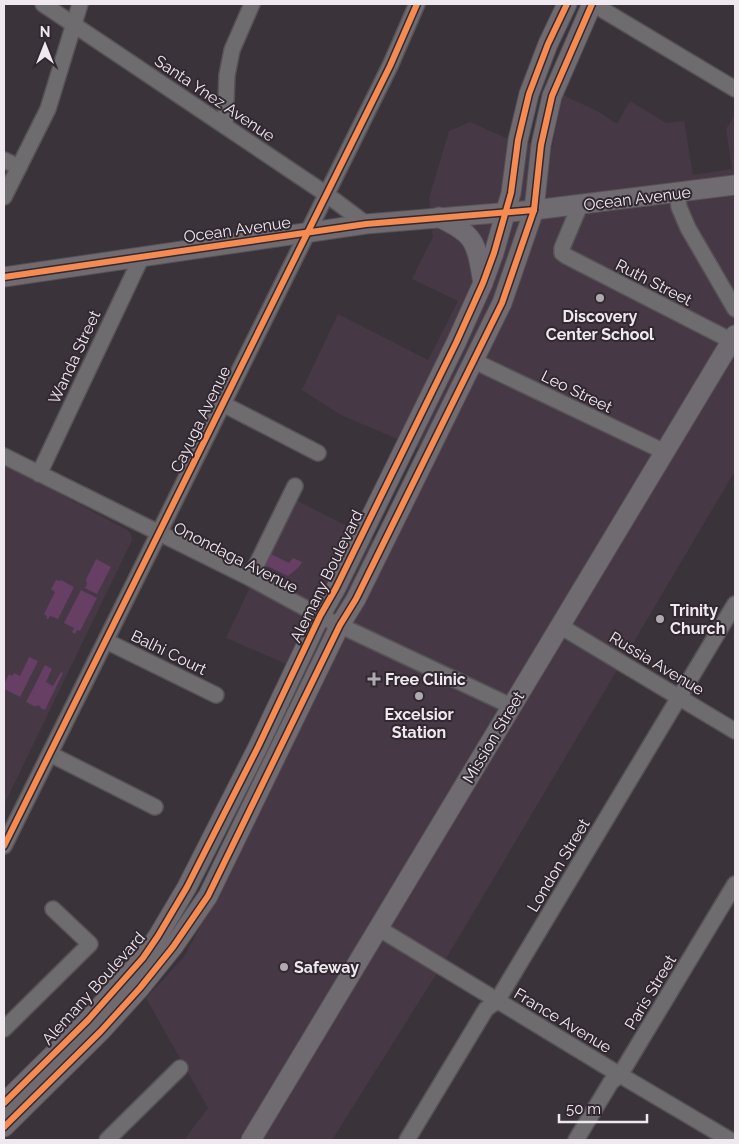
<svg xmlns="http://www.w3.org/2000/svg" width="739" height="1144" font-family="Raleway,sans-serif">
<rect width="100%" height="100%" fill="#3a343a"/>
<g fill="#463845">
<path d="M563 95 599 112 617 124 630 101 666 123 684 121 693 175 732 169 726 129 735 115V471L447 957 332 1140H184L208 1108 146 998 184 957 246 839 323 680 226 638 292 498 392 549 437 456 341 415 302 390 338 314 428 360 458 301 412 279 433 237 429 198 449 131 470 122 506 138 552 148Z"/>
<path d="M4 464 127 530 131 534 132 540 4 805Z"/>
</g>
<g fill="#673e64">
<path d="M271 554 289 563 293 558 302 562 299 567 288 576 265 565Z"/>
<path d="M96 559 111 567 97 594 85 588 87 584 86 580Z"/>
<path d="M56 580 60 581 61 580 74 587 58 619 50 616 48 619 46 618 47 616 44 614 55 592 51 589Z"/>
<path d="M81 590 97 598 80 631 77 630 75 634 72 632 74 628 64 623Z"/>
<path d="M29 657 38 661 20 697 4 689V684L9 674 12 676 14 673 20 676Z"/>
<path d="M45 665 52 669 46 682 53 686 61 672 63 673 45 710 40 708 41 707 37 705 36 707 26 702Z"/>
</g>
<g fill="none" stroke-linecap="round" stroke-linejoin="round">
<defs>
<g id="minor">
<path d="M43 4 326 194 366 224"/>
<path d="M593 4 735 89"/>
<path d="M225 126 227 75 232 50 252 4"/>
<path d="M4 160 19 167"/>
<path d="M677 192 679 207 688 228 735 309"/>
<path d="M4 197 48 109 80 4"/>
<path d="M580 205 562 248V253L566 256 732 341"/>
<path d="M474 361 665 452"/>
<path d="M223 404 318 453"/>
<path d="M4 456 250 578 320 616 511 706"/>
<path d="M39 474 142 256"/>
<path d="M250 578 295 486"/>
<path d="M560 626 735 731"/>
<path d="M106 641 216 695"/>
<path d="M50 754 155 807"/>
<path d="M4 846 390 66 417 4"/>
<path d="M378 928 620 1075 730 1140"/>
<path d="M4 1029 90 944 53 909"/>
<path d="M107 1140 180 1068"/>
<path d="M407 1140 486 1009 497 1001 735 604"/>
<path d="M576 1140 611 1082 620 1075 735 884"/>
</g>
<g id="major">
<path d="M439 217C449 223 462 228 469 237 479 248 480 269 483 283"/>
<path d="M4 277 366 224 534 210 735 185"/>
<path d="M4 1103 88 1020 143 958 158 936 187 887 258 747 320 616 336 588 456 343 483 283 494 253 511 193 518 140 529 94 548 44 567 4"/>
<path d="M4 1127 101 1031 140 988 173 947 208 896 340 625 356 599 502 303 534 210 541 145 552 96 592 4"/>
<path d="M251 1140 735 335"/>
</g>
</defs>
<use href="#minor" stroke="#565256" stroke-width="18"/>
<use href="#major" stroke="#565256" stroke-width="21"/>
<use href="#minor" stroke="#6e6c6e" stroke-width="15"/>
<use href="#major" stroke="#706b70" stroke-width="19"/>
<defs>
<g id="cycleway">
<path d="M4 277 366 224 534 210"/>
<path d="M4 846 390 66 417 4"/>
<path d="M4 1103 88 1020 143 958 158 936 187 887 258 747 320 616 336 588 456 343 483 283 494 253 511 193 518 140 529 94 548 44 567 4"/>
<path d="M4 1127 101 1031 140 988 173 947 208 896 340 625 356 599 502 303 534 210 541 145 552 96 592 4"/>
</g>
</defs>
<use href="#cycleway" stroke="#322831" stroke-width="9"/>
<use href="#cycleway" stroke="#f68b52" stroke-width="6"/>
</g>
<g fill="#b0aab0" stroke="#322831" stroke-width="2">
<circle cx="600" cy="298" r="5"/>
<circle cx="660" cy="619" r="5"/>
<path d="M371.5 671.5h5v5h5v5h-5v5h-5v-5h-5v-5h5z"/>
<circle cx="419" cy="696" r="5"/>
<circle cx="284" cy="967" r="5"/>
</g>
<g text-anchor="middle" stroke-width="4" stroke-linejoin="round" paint-order="stroke">
<g font-size="16" fill="#efe9ef" stroke="#322831">
<text transform="translate(215 98) rotate(34)" y="6">Santa Ynez Avenue</text>
<text transform="translate(637 198) rotate(-7)" y="6">Ocean Avenue</text>
<text transform="translate(237 229) rotate(-8)" y="6">Ocean Avenue</text>
<text transform="translate(654 282) rotate(27)" y="6">Ruth Street</text>
<text transform="translate(74 357) rotate(-65)" y="6">Wanda Street</text>
<text transform="translate(577 391) rotate(26)" y="6">Leo Street</text>
<text transform="translate(200 419) rotate(-64)" y="6">Cayuga Avenue</text>
<text transform="translate(236 557) rotate(27)" y="6">Onondaga Avenue</text>
<text transform="translate(326 576) rotate(-64)" y="6">Alemany Boulevard</text>
<text transform="translate(169 652) rotate(26)" y="6">Balhi Court</text>
<text transform="translate(657 663) rotate(31)" y="6">Russia Avenue</text>
<text transform="translate(493 737) rotate(-59)" y="6">Mission Street</text>
<text transform="translate(558 865) rotate(-59)" y="6">London Street</text>
<text transform="translate(93 988) rotate(-48)" y="6">Alemany Boulevard</text>
<text transform="translate(650 992) rotate(-59)" y="6">Paris Street</text>
<text transform="translate(563 1020) rotate(31)" y="6">France Avenue</text>
</g>
<g font-size="16" font-weight="bold" fill="#efe9ef" stroke="#322831" text-anchor="start">
<text x="600" y="322" text-anchor="middle">Discovery<tspan x="600" dy="18">Center School</tspan></text>
<text x="670" y="616">Trinity<tspan x="670" dy="18">Church</tspan></text>
<text x="385" y="685">Free Clinic</text>
<text x="419" y="720" text-anchor="middle">Excelsior<tspan x="419" dy="18">Station</tspan></text>
<text x="294" y="973">Safeway</text>
</g>
</g>
<rect width="739" height="1144" fill="none" stroke="#efe9ef" stroke-width="10"/>
<g transform="translate(45 45)" stroke="#322831" stroke-width="4" paint-order="stroke">
<path d="M0-4L9 19L0 12L-9 19Z" fill="#efe9ef"/>
<text y="-8" font-size="14" font-weight="bold" text-anchor="middle" fill="#efe9ef">N</text>
</g>
<path d="M559 1114v8h88v-8" fill="none" stroke="#efe9ef" stroke-width="2.5"/>
<text x="566" y="1114" font-size="15" fill="#efe9ef" stroke="#322831" stroke-width="4" paint-order="stroke">50 m</text>
</svg>
